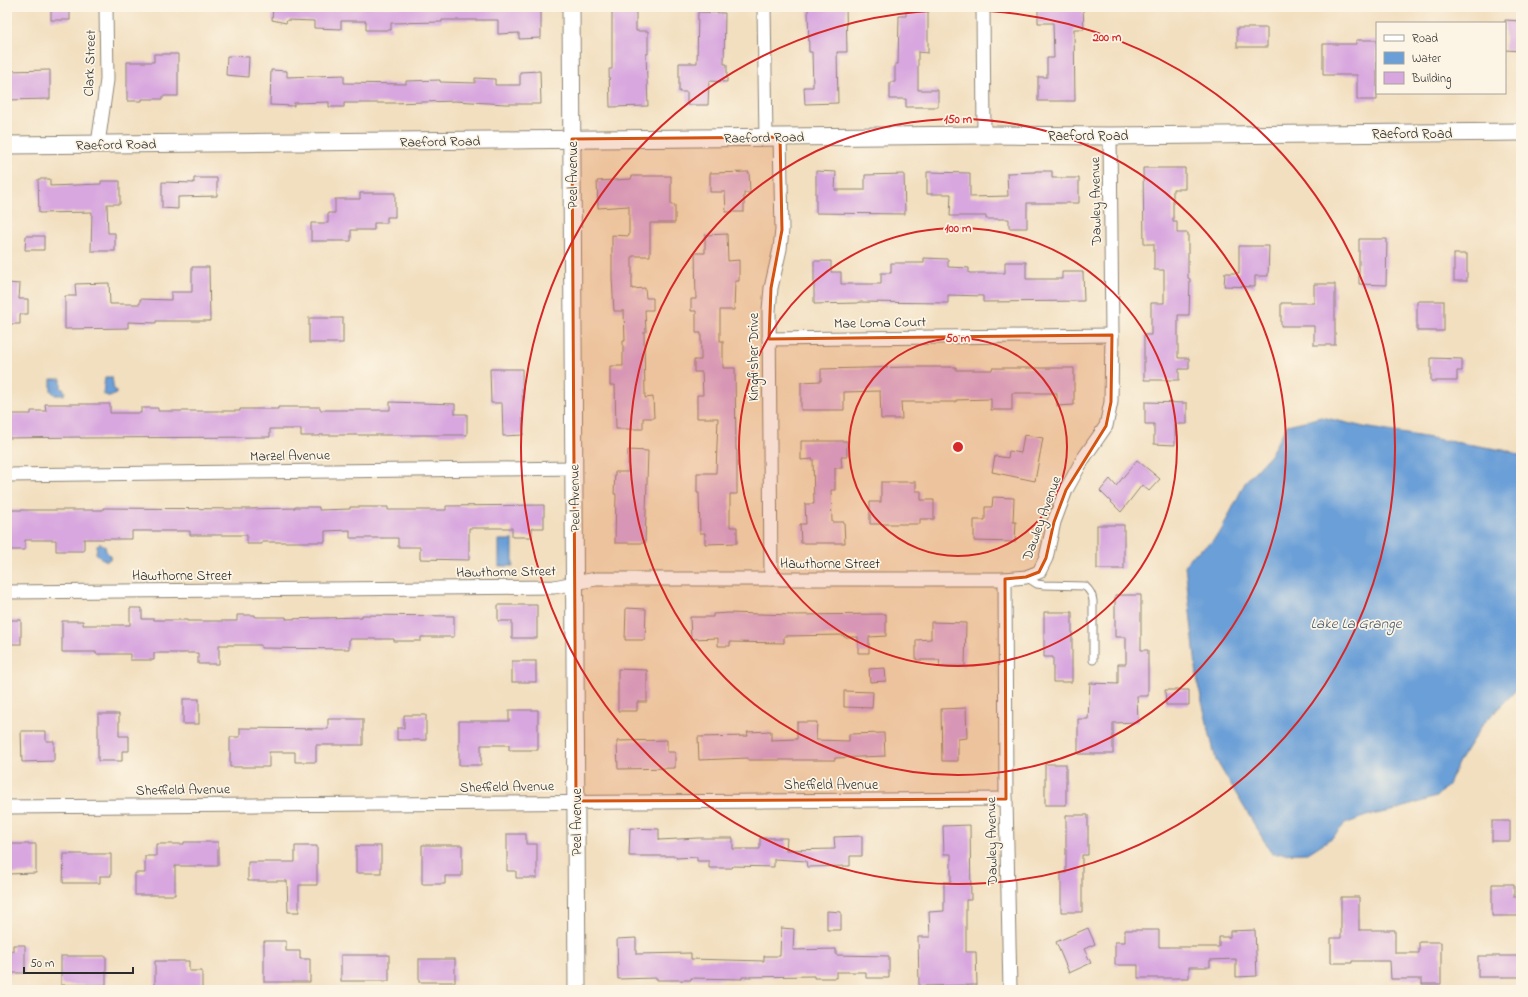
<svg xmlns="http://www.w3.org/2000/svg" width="1528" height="997" font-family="'Indie Flower',sans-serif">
<rect width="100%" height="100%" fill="#fcf5e5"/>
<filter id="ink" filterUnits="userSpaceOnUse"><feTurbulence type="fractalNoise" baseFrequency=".025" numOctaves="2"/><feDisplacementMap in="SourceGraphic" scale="8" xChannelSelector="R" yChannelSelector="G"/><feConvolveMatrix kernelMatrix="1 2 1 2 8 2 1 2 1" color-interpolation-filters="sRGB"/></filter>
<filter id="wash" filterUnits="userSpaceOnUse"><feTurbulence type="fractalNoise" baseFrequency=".012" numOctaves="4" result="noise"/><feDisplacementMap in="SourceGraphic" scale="16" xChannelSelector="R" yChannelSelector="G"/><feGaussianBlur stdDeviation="0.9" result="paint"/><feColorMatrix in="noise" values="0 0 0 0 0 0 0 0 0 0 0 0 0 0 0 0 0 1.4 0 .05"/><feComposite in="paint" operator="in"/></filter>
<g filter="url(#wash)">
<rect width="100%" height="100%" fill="#f2dfc0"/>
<g fill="#6b9fd7" stroke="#4b6581">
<path d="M105 377H112L114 390 116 391V394L110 397 103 394Z"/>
<path d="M51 379H61V387L65 391 64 395H55L51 391Z"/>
<path d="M1322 417 1364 427 1509 451 1521 456V685L1482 725 1458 763 1449 784 1436 797 1392 811 1366 816 1345 824 1333 837 1308 853 1272 854 1216 760 1198 685 1185 566 1190 557 1210 543 1221 531 1246 481 1270 455 1287 425Z"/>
<rect x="499" y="540" width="14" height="26"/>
<path d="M100 543 105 546 106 551 111 556 110 559 107 561 99 557 96 553 97 546Z"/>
</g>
<g id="blocks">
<g fill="#d8a7df">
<rect x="51" y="7" width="19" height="13"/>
<path d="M273 7H522V10H541V38L519 39V33L498 34V20H442V22L391 23V30H366V21H341V29L314 28V21L287 20 286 23 272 20Z"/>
<path d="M808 7H846L847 52H837L838 103 805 104 804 87H813L812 52H809Z"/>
<path d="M906 7H928V53L918 52V90H938V107H906V99H890V82H895V64H898L899 16H906Z"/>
<path d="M1038 7H1083L1084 29H1074L1075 101H1038V77H1047V58H1054L1053 23H1038Z"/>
<path d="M612 12H636V31H648V54H646L648 106 610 107 609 69H612Z"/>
<path d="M698 12 725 13 724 64H727V82L709 81 708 105H687V92H679V63H697Z"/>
<path d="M1505 20 1521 21V51L1505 50Z"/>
<rect x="1237" y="28" width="30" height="19"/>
<path d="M1356 40H1377V100H1357V75H1323V44H1356Z"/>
<path d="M154 54H178V96H163V99H142V101H127V62H154Z"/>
<path d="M227 56 249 57 248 77 226 75Z"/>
<path d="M50 70V99L7 100V71Z"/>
<path d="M271 70 287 71V77L344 75V83L406 84V81L440 80V82L475 83V78L495 79V85H520V72L540 71 541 104H505L455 101 394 103H344V107H329V102L294 103V106L270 105Z"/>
<path d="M1143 168H1185V189H1173V221H1177V233H1188V278L1190 279 1189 315H1178V358H1189V369H1179V380H1144V335H1151V303H1164V270H1154V244H1144Z"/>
<path d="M816 171 836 172 835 190H865V175L904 174 905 214 816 213Z"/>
<path d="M1035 171H1052V178H1079V203H1027V228H1009V219H986V216H950L951 194H927V172L970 173V197L1008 196 1007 173 1035 172Z"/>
<path d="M749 172 750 193H744V212H726L725 192H710V173Z"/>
<path d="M632 176H671V205H675V223H650V256H632V289L645 288 646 298H653V310H645L646 332H644L645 398 653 397 654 418H643V429H616L615 385H610V366H623V341H625L624 311H614L612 278V235L629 236V206L598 208 597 181 631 179Z"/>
<path d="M194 178H217V196L178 197V209L162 208V182L194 183Z"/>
<path d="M38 179H50V186L101 184V181H120V204H107L108 233H115V251H91L92 212 39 213Z"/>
<path d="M360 193H395V217H387V223H374V230H351V241H311V223H328V213H335V199H360Z"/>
<path d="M727 234 728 261 739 260V281H735L734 310H720V341H723V368H735L736 450H737V494H730V527H737V543L705 544V533H700L699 493H697V473H716L718 418H697V395H703L702 372H694V360H701V333H696V311H691V299H696L695 253H705V235Z"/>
<path d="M26 236H44V250H25Z"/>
<path d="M1359 239H1387L1386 285 1359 284Z"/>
<path d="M1239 246H1269L1268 276H1255V287L1224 286 1225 273H1239Z"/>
<rect x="1454" y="254" width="13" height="27"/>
<path d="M924 258 948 259V267L969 268V273H1005V262H1026V279H1062V272H1083L1084 301 983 302V296L948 295V303L858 302V303L814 304V261H831V272H841V284H881V273H891V263H924Z"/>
<path d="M192 267H209L210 321H156V323L128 322V328L65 329V296H76L75 284 109 283 110 304H140V299L171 300V292H192Z"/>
<path d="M7 283 20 284 19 299H28V314H20V324H7Z"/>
<path d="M1314 284H1335V345H1314V326H1281V303H1314Z"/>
<rect x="1417" y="301" width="27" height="30"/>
<rect x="309" y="318" width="34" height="25"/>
<path d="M1431 358 1462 359V371H1457V381H1431Z"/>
<path d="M910 367H956V370H992V368H1074V405L1057 406V393H1012V410H991V399L956 400V402H901L902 419H881L880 391 844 392V410H801V382L821 381V369Z"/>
<path d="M490 369H522L523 435 503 436 502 403H491Z"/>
<path d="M390 402 455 404V414H467V435H320V436H301V429H270V437L80 438V437L7 438V414H31V411H46L45 404H110V413H141V408H158V411H240V409H278V407H320V410H390Z"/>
<path d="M1145 402 1187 403V424H1175V445L1154 444V424H1145Z"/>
<path d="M1024 435 1043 438 1035 481 992 472 995 456 1008 458 1009 451 1021 453Z"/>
<path d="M801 441H847V457H841L842 468H835V490H831L832 522H844L845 543H801L800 524H806L805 504H814L813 459 801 460Z"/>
<path d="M628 450 648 451 645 543H615L616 494H614L615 472H628Z"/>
<path d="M1137 460 1160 479 1149 491 1142 485 1121 512 1100 491 1110 479 1116 486Z"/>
<path d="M881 482H916V491H921V500H934V519H920V524H870V502H881Z"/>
<path d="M993 497 1014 498 1013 522H1016L1015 542 974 541V520H985V507H992Z"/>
<path d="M544 505V528H532V537H512V528H469V560L420 559V547H398V538H350V530L325 531V542H262V544H247V535H190V531H132V539H84V551H56V540H25V550H7V510H103V508L247 509 295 508V507H319V510L350 509V507H388V510H446V506Z"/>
<rect x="1097" y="525" width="27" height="44"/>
<path d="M1115 595H1141V650H1148V696H1137L1138 722 1113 723V754H1078V719H1088L1090 683 1118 684V664H1126V637H1115Z"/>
<path d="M498 605H537V638H512V621H498Z"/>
<path d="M130 608H142V619H154V620H187V621H237V615H255V617H286V619L362 617V615L454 616V637H421V641H394V639H349V649L261 648V645H219V664H198V653H154V660H130V654H96V652H62V621H83V625H130Z"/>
<path d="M626 608 646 609 645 640H625Z"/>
<path d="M1044 612H1072V682H1053V657H1044Z"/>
<path d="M729 613 792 615 886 614V636L869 637V653H858V637H844V635L784 636V643L730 642V646H718V638L691 639 690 617H713V614Z"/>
<rect x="7" y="620" width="14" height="24"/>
<path d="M931 622 966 623 965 666H939L940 660H916V640L931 639Z"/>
<rect x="512" y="661" width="24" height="21"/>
<path d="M885 668 886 681 870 682 869 669Z"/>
<path d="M618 669 647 670V702H637V711H618Z"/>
<path d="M1165 690H1189V705H1166Z"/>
<path d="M844 691 873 692 872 708 844 707Z"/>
<rect x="183" y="699" width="16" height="25"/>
<path d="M966 708 967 738 958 739V761H942L941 709Z"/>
<path d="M509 710H538V750H509V745H481V765H459V721H509Z"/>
<path d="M98 714H119V736H129V751H122V761H98Z"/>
<path d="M404 715H426V740H397V728H404Z"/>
<path d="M328 719H363V745H316V762H295V752H269V767H230V737H240V728L328 729Z"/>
<path d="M797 722H817L816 740 849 741V734L884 733 885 756 835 758V760H748V758L699 760 698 737 748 736 747 732 771 731V740L797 739Z"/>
<path d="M21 731H46V741H54V761L22 762Z"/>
<path d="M667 740V752H675V768L618 769 617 741Z"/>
<rect x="1045" y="764" width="21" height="41"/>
<path d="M1066 815H1088V855H1082V912H1061V873H1066Z"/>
<rect x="1492" y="821" width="18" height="20"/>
<path d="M970 825 971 900H966V952H976L977 985 919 986 918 937H930L929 912 944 911V882H951V854H944L943 826Z"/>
<path d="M630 828 659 829V840L698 838H733V849H760V838H787L786 850 835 849 834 837 862 836V856H850V866L807 867 806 861 774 859V867L733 866 732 868H709V861H697V857L676 858V856H629Z"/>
<path d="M507 834H526V844H537V878H516V871H507Z"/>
<path d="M184 842H218V866H175V895H135V873H145V856H156V844H184Z"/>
<path d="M7 844H36V873L7 874Z"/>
<path d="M422 845H462V876H445V884H422Z"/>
<path d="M295 846H317V885H299V912H288L287 881H248V862H295Z"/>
<rect x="356" y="846" width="25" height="27"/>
<path d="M64 854H111V876H100V883H63Z"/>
<path d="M1492 884H1514V897H1521V916H1492Z"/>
<path d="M1341 897H1359V930H1395V953H1419V942H1441V984H1422V979H1391L1390 961H1352V963H1331V938H1341Z"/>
<path d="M827 911 841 912V930H827Z"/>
<path d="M781 928 794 929 793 950 836 949V955L889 956V978H866V972H836V978H814V976L742 977V979L691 978V980H657V978L618 979 617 939 636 938V954L691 953V959L764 961V956H780Z"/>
<path d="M1088 928 1095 944 1084 949 1091 963 1069 973 1056 942Z"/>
<path d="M1125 930H1159V947H1219V937H1230V931L1255 930 1257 976 1236 977V959L1210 960V967H1189V978H1138V965H1115V942H1125Z"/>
<path d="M264 941H286V951H300V959H310V982H264Z"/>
<path d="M13 945H25V973H7V951H13Z"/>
<rect x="341" y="955" width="48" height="26"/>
<rect x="61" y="956" width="45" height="29"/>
<rect x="1478" y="956" width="43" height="21"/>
<rect x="419" y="959" width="36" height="23"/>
<path d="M155 961H189V971H202V989H155Z"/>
</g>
</g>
</g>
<g filter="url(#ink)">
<use href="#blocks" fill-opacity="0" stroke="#8e8576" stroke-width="1"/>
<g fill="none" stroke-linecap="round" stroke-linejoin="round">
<defs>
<path id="service" d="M1026 577 1037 584 1044 585 1085 586C1090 591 1092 594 1093 601V660"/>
<g id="minor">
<path d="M764 7 766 138"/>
<path d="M983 7 984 135"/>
<path d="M98 144 107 80 106 7"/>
<path d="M769 339 1112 335"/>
<path d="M7 475 574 468"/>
<path d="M771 579 769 310 771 288 780 249 782 230 780 137"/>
<path d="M1005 579 1006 799 1010 990"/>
<path d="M7 592 554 587 596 579H1005L1026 577 1039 572 1046 558 1054 522 1066 490 1083 459 1106 426 1111 402 1112 335 1110 136"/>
<path d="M7 807 1006 799"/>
</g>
<g id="tertiary">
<path d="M571 7 577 990"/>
<path d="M7 145 984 135 1110 136 1521 132"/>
</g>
</defs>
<use href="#service" stroke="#8e8576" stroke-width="9"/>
<use href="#minor" stroke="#8e8576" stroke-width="15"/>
<use href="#tertiary" stroke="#8e8576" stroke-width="19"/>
<use href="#service" stroke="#fff" stroke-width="7"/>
<use href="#minor" stroke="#fff" stroke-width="13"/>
<use href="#tertiary" stroke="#fff" stroke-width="17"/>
</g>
</g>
<path fill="#d5540f" fill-opacity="0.2" stroke="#d5540f" stroke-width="3" stroke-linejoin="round" d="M780 137 782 230 771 288 769 339 1112 335 1111 402 1106 426 1066 490 1054 522 1046 558 1039 572 1026 577 1005 579 1006 799 576 801 572 139Z"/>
<g fill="none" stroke="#d62828" stroke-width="2">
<circle cx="958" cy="447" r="109"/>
<circle cx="958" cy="447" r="219"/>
<circle cx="958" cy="447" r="328"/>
<circle cx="958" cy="447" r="437"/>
</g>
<g text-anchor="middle" stroke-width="3.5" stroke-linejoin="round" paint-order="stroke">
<g font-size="14" fill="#2b2b2b" stroke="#fcf5e5">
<text transform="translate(89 63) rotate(-88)" y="5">Clark Street</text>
<text x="1412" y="138">Raeford Road</text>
<text x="1088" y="140">Raeford Road</text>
<text transform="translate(764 137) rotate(-1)" y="5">Raeford Road</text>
<text transform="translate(440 141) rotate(-1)" y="5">Raeford Road</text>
<text transform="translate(116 144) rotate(-1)" y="5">Raeford Road</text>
<text transform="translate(572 175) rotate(-90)" y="5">Peel Avenue</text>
<text transform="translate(1095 201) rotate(-91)" y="5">Dawley Avenue</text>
<text transform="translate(880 322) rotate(-1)" y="5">Mae Loma Court</text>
<text transform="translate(753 357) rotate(-90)" y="5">Kingfisher Drive</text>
<text transform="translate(290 455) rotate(-1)" y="5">Marzel Avenue</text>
<text transform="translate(574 498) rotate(-91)" y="5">Peel Avenue</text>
<text transform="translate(1041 518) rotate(-70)" y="5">Dawley Avenue</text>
<text x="830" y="568">Hawthorne Street</text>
<text transform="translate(506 571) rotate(-1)" y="5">Hawthorne Street</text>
<text x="182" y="580">Hawthorne Street</text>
<text x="831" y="789">Sheffield Avenue</text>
<text transform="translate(507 786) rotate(-1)" y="5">Sheffield Avenue</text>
<text transform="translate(183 789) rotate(-1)" y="5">Sheffield Avenue</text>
<text transform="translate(576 822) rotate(-90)" y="5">Peel Avenue</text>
<text transform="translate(991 841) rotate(-91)" y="5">Dawley Avenue</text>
</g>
<g font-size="15" font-style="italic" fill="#455970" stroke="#fcf5e5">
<text x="1356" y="628">Lake La Grange</text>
</g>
</g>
<circle cx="958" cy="447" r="6" fill="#d62828" stroke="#fcf5e5" stroke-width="2"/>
<g font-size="12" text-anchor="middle" font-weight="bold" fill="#d62828" stroke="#fcf5e5" stroke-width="3.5" stroke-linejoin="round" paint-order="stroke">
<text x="1107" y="41">200 m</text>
<text x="958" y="123">150 m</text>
<text x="958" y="232">100 m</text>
<text x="958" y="342">50 m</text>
</g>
<rect width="1528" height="997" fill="none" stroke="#fcf5e5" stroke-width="24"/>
<rect x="1376" y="22" width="130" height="72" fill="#fcf5e5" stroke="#a8a49b"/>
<rect x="1384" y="35" width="20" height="6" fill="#ffffff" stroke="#a8a49b"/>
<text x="1412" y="42" font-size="12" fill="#2b2b2b">Road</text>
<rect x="1384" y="52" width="20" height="12" fill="#6b9fd7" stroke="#a8a49b"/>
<text x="1412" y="62" font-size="12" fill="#2b2b2b">Water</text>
<rect x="1384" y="72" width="20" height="12" fill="#d8a7df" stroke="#a8a49b"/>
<text x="1412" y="82" font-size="12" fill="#2b2b2b">Building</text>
<path d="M24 967v6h109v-6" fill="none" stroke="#2b2b2b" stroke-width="2"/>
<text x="30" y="967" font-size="12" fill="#2b2b2b" stroke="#fcf5e5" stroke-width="3" paint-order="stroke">50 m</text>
</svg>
